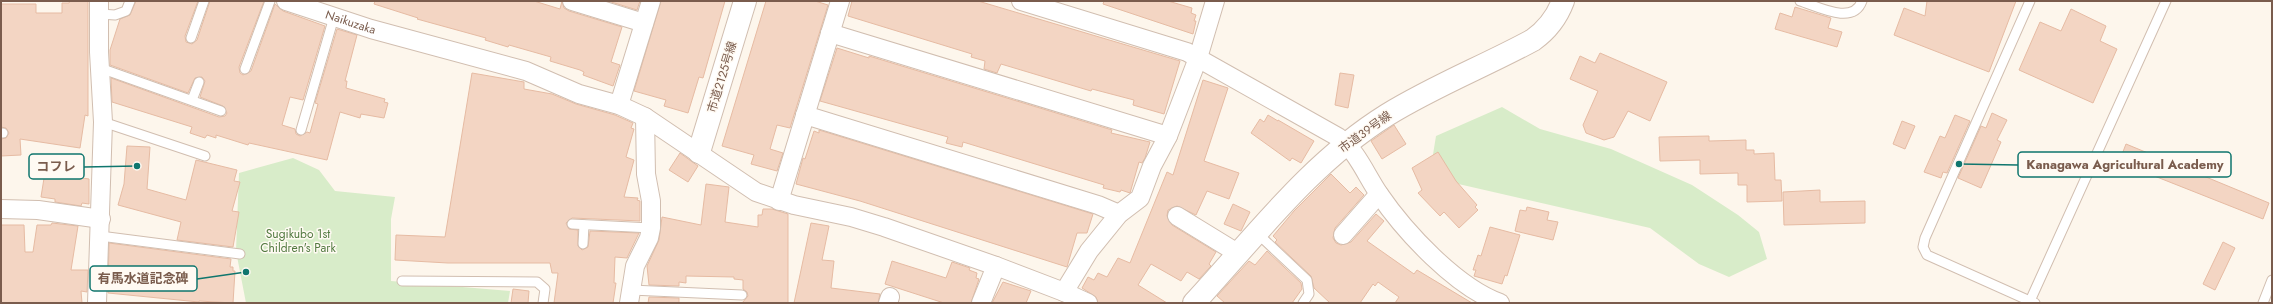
<svg xmlns="http://www.w3.org/2000/svg" width="2273" height="304" font-family="Jost,'Noto Sans JP',sans-serif">
<rect width="100%" height="100%" fill="#fdf6ec"/>
<g fill="#d8ecc9">
<path d="M1502 107 1540 129 1611 149 1692 185 1738 215 1759 232 1767 259 1729 277 1699 264 1650 228 1441 180 1430 173 1436 136Z"/>
<path d="M293 158 319 170 335 191 395 197 391 219V281L510 291 508 303H246L236 251 239 173Z"/>
</g>
<g fill="#f3d5c3" stroke="#e6bba3">
<path d="M70 1H88V116L85 115 80 148 20 139 21 155 1 156V139L6 138 9 133 6 128 1 127V4H36V13H62V3H69Z"/>
<path d="M136 1H198L185 36 186 42 192 44 197 40 210 1H264L239 67 240 73 243 75 251 71 275 4 283 11 325 26 303 100 290 97 282 125 295 129 296 134 300 136 307 132 310 133 318 104 315 103 337 29 357 35 345 81H347L346 88 385 99 384 102 388 103 384 118 361 114 360 118 340 112 327 160 249 143 248 145 216 135V138L207 135 205 138 190 133 192 127 112 102 111 78 219 117 225 116 227 113 223 106 200 97 205 81 202 77 195 78 188 93 110 65V50L120 19 130 15Z"/>
<path d="M375 1H534L560 9 562 1 564 8 569 11 622 27 611 62 620 65 613 86 583 75 584 72 580 70 550 61 551 57 509 45 508 47 485 40 486 38 417 19 418 18 374 4Z"/>
<path d="M608 1H640L637 10Z"/>
<path d="M661 1H725L703 78 699 77 688 113 664 106 666 100 634 91Z"/>
<path d="M766 1H815L828 5 790 128 777 125 770 149 783 153 777 171 751 164 754 155 722 146Z"/>
<path d="M852 1H978L1180 61 1164 114 1133 105 1134 100 1092 89 1091 91 1001 64 997 73 984 69 985 61 971 57 972 54 848 16Z"/>
<path d="M1104 1H1168L1192 8 1191 13 1196 15 1194 21H1196L1193 34 1103 4Z"/>
<path d="M1927 1H2016L1989 72 1894 35 1904 8 1925 16Z"/>
<path d="M1795 7 1831 18 1828 28 1842 32 1837 47 1775 29 1780 13 1792 17Z"/>
<path d="M2071 9 2106 26 2100 41 2117 49 2093 103 2019 70 2040 22 2061 31Z"/>
<path d="M837 48 869 58V56L1112 130 1111 133 1150 142 1145 158 1142 163 1139 162 1130 193 1121 190 1120 192 1103 188 1104 185 963 142 962 147 946 143 948 137 820 101Z"/>
<path d="M1600 53 1667 82 1650 121 1628 111 1614 137 1604 140 1586 133 1583 125 1598 91 1570 79 1580 56 1595 63Z"/>
<path d="M472 73 524 82V89L552 94 576 104 615 115 633 123 631 128 634 129 626 157 634 160 624 197 638 198 637 200 640 201V221L572 218 566 223 569 229 578 230V246L582 250 588 247 590 231 639 233 627 258 615 257 614 283H616L613 303H554L558 273H552L550 263H448L395 260 396 235 445 237Z"/>
<path d="M1340 73 1354 75 1348 108 1335 105Z"/>
<path d="M1203 80 1228 88 1204 161 1239 173 1229 199 1207 191 1196 215 1177 206 1168 210 1167 216 1172 225 1216 252 1209 264 1211 266 1199 279 1187 272 1181 281 1151 264 1138 285 1167 303H1098L1096 297 1082 288 1088 277 1094 280 1098 273 1107 277 1118 258 1130 263 1167 172 1173 175Z"/>
<path d="M1992 113 2007 120 1997 140 2001 142 1981 188 1958 178 1981 126 1986 128Z"/>
<path d="M1268 115 1278 121V120L1314 141 1301 163 1292 158 1290 161 1251 133 1260 119 1264 122Z"/>
<path d="M1955 115 1970 121 1947 173 1943 172 1941 178 1924 172 1940 136 1945 138Z"/>
<path d="M1902 121 1915 126 1905 149 1893 144Z"/>
<path d="M1394 125 1406 144 1382 159 1371 141Z"/>
<path d="M819 130 1093 214 1087 233H1077L1067 267 860 201 796 184 803 158 805 159 814 131 819 133Z"/>
<path d="M1709 136V141L1746 140V150H1754V154L1774 153 1775 180H1781L1782 201 1747 202V185H1738V173L1700 174V160L1660 161 1659 137Z"/>
<path d="M2126 144 2269 203 2263 219 2119 162Z"/>
<path d="M127 146 150 147 147 189 186 200 196 160 237 170 234 181 240 182 232 211 239 212 233 247 177 240 181 222 118 205 124 184Z"/>
<path d="M1438 152 1456 181 1477 205 1475 207 1478 210 1459 228 1444 212 1440 216 1418 193 1422 190 1412 168Z"/>
<path d="M680 153 698 166 688 182 669 170Z"/>
<path d="M45 172 89 179V204L82 203 81 206 55 202V199L41 197Z"/>
<path d="M1331 174 1350 193 1356 187 1364 195 1335 228 1333 238 1336 243 1341 245 1351 242 1376 214 1384 221 1367 241 1414 274 1417 270 1472 303H1395L1399 297 1378 282 1375 286 1373 284 1360 303H1330L1314 288 1311 276 1275 242 1277 240 1273 236 1294 211Z"/>
<path d="M706 184 729 187 725 222 758 227V215H762L763 209H772L788 214V303H742L748 296 747 292 743 289V280L734 279V277L686 276V283L679 282V286L649 285 647 266 659 240 662 217 701 225Z"/>
<path d="M1820 190V202L1865 201V223L1784 225 1783 192Z"/>
<path d="M1233 204 1250 212 1241 231 1224 224Z"/>
<path d="M1527 207 1549 212 1547 220 1558 222 1553 240 1515 231 1520 210 1526 211Z"/>
<path d="M52 223 78 226 71 270H88L87 292 81 291 82 303H1V225H24L25 252H33L37 225H51Z"/>
<path d="M811 223 829 226 822 260 834 261 831 288 880 294 878 303H794Z"/>
<path d="M1490 227 1520 235 1507 276 1505 275 1502 284 1474 276 1476 270H1473L1478 255 1481 256Z"/>
<path d="M2223 242 2235 248 2215 290 2203 284Z"/>
<path d="M109 243 231 259 230 267H233V271H235L233 303 199 301V302L108 293Z"/>
<path d="M1267 251 1301 283 1302 289 1292 303H1225L1217 296 1249 261 1255 265Z"/>
<path d="M892 261 946 278 952 262 970 268 969 270 977 273 976 278 979 279 971 303H944L885 284Z"/>
<path d="M1003 282 1031 291 1026 303H992Z"/>
<path d="M513 289 529 291 528 303H511Z"/>
<path d="M649 297 679 298V303H648Z"/>
</g>
<g fill="none" stroke-linecap="round" stroke-linejoin="round">
<defs>
<g id="service">
<path d="M1800 1C1817 6 1853 26 1862 1"/>
<path d="M2030 1 1925 238 1923 247 1927 255 2030 301"/>
<path d="M100 14 115 15 126 11 130 1"/>
<path d="M191 38 204 1"/>
<path d="M100 68 221 111"/>
<path d="M245 69 270 1"/>
<path d="M192 100 199 82"/>
<path d="M103 122 205 156"/>
<path d="M301 130 334 17"/>
<path d="M1 133H3"/>
<path d="M572 224 651 228"/>
<path d="M1257 233 1307 280 1309 294 1303 303"/>
<path d="M100 236 240 254"/>
<path d="M583 244 584 225"/>
<path d="M402 281 537 282 545 289 543 303"/>
<path d="M631 290 742 295"/>
<path d="M2035 303 2030 301 2166 1"/>
<path d="M2263 303 2272 280"/>
</g>
<g id="minor">
<path id="s1" d="M286 1 371 29 526 71 579 94 619 105 645 117 756 192 794 205 851 217 884 227 996 266 1064 292 1088 303"/>
<path d="M572 1 644 23"/>
<path d="M1021 1 1187 52 1338 137C1357 151 1366 175 1379 194 1405 232 1456 287 1500 303"/>
<path d="M830 33 1168 136"/>
<path d="M619 105 651 1"/>
<path d="M805 115 1098 205 1119 214"/>
<path d="M779 201 840 1"/>
<path d="M1 209 38 210 101 219"/>
<path d="M1177 216 1239 254"/>
<path d="M1343 235 1379 194"/>
<path d="M1064 292 1089 251 1119 214 1140 198 1152 166 1168 136 1198 58 1215 1"/>
<path d="M97 303 103 122 99 52V1"/>
<path d="M629 303 635 266 649 238 651 228V201L646 174 645 117"/>
<path d="M888 303 890 297"/>
<path d="M981 303 996 266"/>
</g>
<g id="tertiary">
<path d="M699 152 745 1"/>
<path d="M1194 303C1255 237 1310 163 1387 115 1434 86 1485 66 1533 40 1547 30 1557 17 1563 1"/>
</g>
</defs>
<use href="#service" stroke="#d1beb0" stroke-width="11"/>
<use href="#minor" stroke="#d1beb0" stroke-width="20"/>
<use href="#tertiary" stroke="#d1beb0" stroke-width="24"/>
<use href="#service" stroke="#fff" stroke-width="9"/>
<use href="#minor" stroke="#fff" stroke-width="18"/>
<use href="#tertiary" stroke="#fff" stroke-width="22"/>
</g>
<g text-anchor="middle" stroke-width="3" stroke-linejoin="round" paint-order="stroke">
<g font-size="12" fill="#7a5c4d" stroke="#fffaf3">
<text dy="4" stroke="none"><textPath href="#s1" startOffset="68">Naikuzaka</textPath></text>
<text transform="translate(722 77) rotate(-73)" y="4">市道2125号線</text>
<text transform="translate(1365 132) rotate(-36)" y="4">市道39号線</text>
</g>
<g font-size="12" fill="#537a41" stroke="#fffaf3">
<text x="298" y="238">Sugikubo 1st<tspan x="298" dy="14">Children's Park</tspan></text>
</g>
</g>
<path fill="none" stroke="#0f766e" stroke-width="1.5" d="M1959 164L2018 165M137 166L84 167M246 272L197 279"/>
<g fill="#0f766e" stroke="#fffaf3" stroke-width="1.5">
<circle cx="1959" cy="164" r="4"/>
<circle cx="137" cy="166" r="4"/>
<circle cx="246" cy="272" r="4"/>
</g>
<g fill="#fffaf3" stroke="#0f766e" stroke-width="1.5">
<rect x="2018" y="152" width="213" height="25" rx="4"/>
<rect x="29" y="154" width="55" height="25" rx="4"/>
<rect x="90" y="266" width="107" height="25" rx="4"/>
</g>
<g font-size="13" text-anchor="middle" font-weight="bold" fill="#7a5c4d">
<text x="2125" y="169">Kanagawa Agricultural Academy</text>
<text x="56" y="171">コフレ</text>
<text x="143" y="283">有馬水道記念碑</text>
</g>
<rect width="2273" height="304" fill="none" stroke="#7a5c4d" stroke-width="4"/>
</svg>
